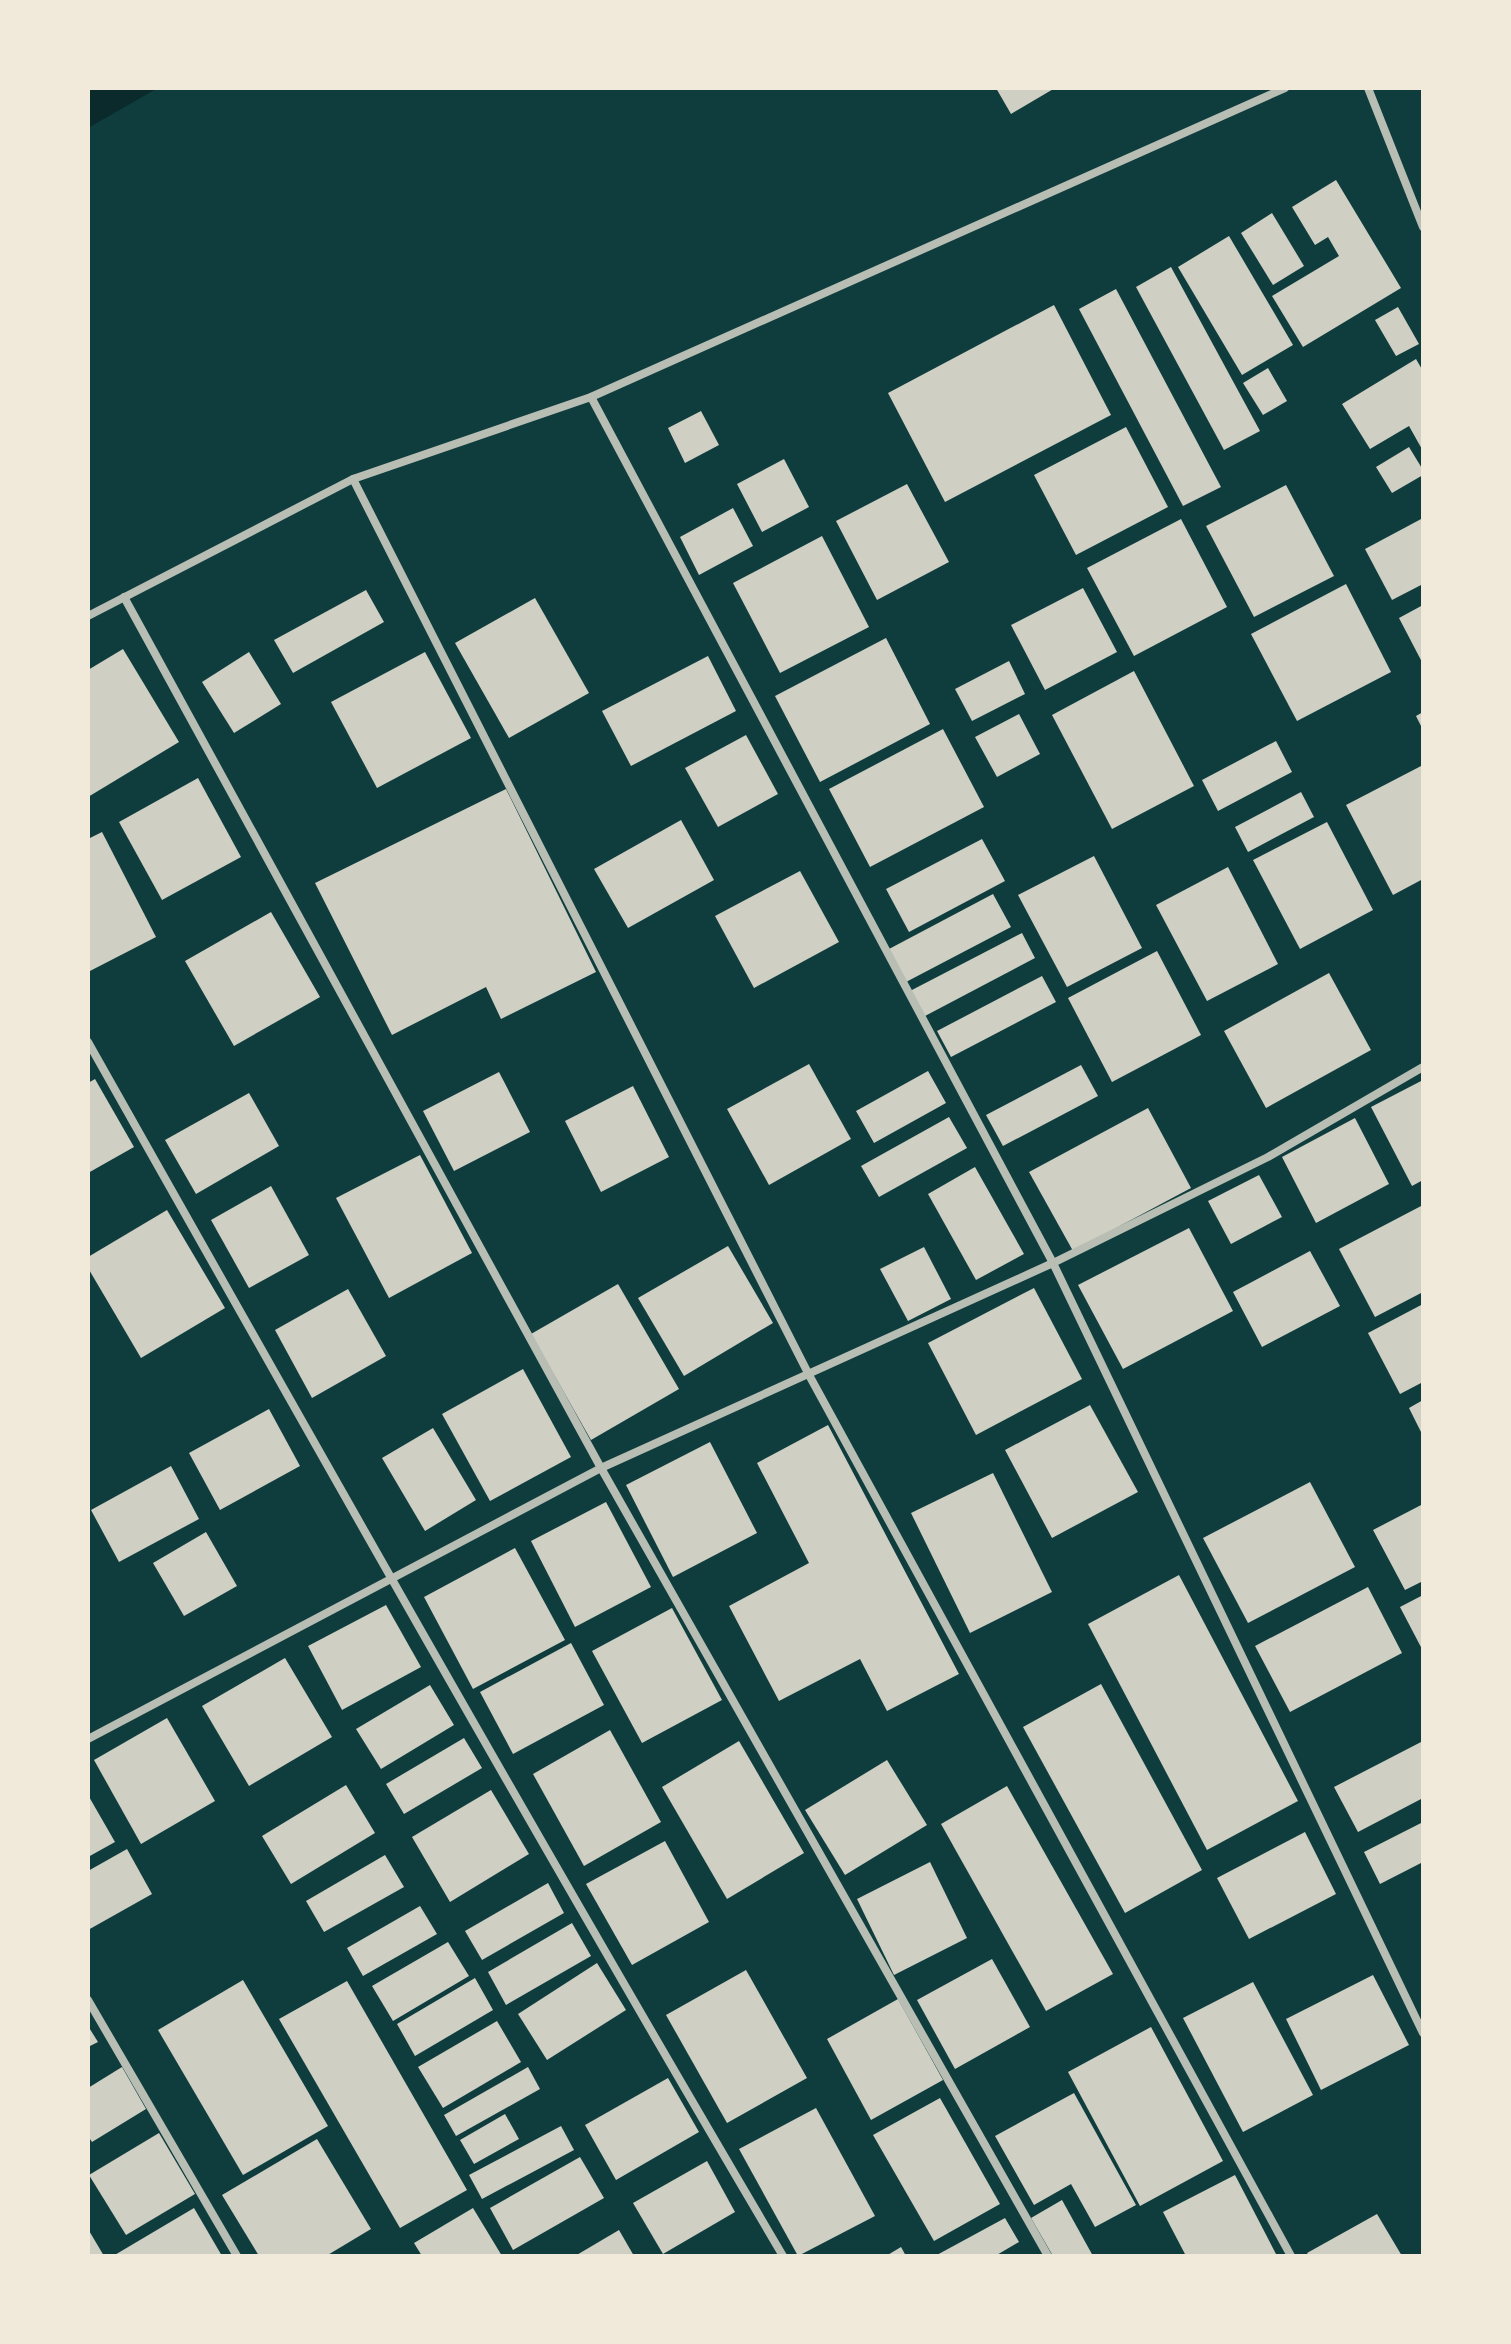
<svg xmlns="http://www.w3.org/2000/svg" width="1511" height="2344" font-family="'DejaVu Sans',sans-serif">
<rect width="100%" height="100%" fill="#0f3d3e"/>
<path fill="#0a2a2b" d="M88 88H158L88 128Z"/>
<g fill="#cfcfc3">
<path d="M996 88H1055L1011 114Z"/>
<path d="M1336 180 1401 288 1303 347 1272 296 1339 256 1328 237 1315 245 1292 207Z"/>
<path d="M1272 213 1304 266 1273 285 1241 233Z"/>
<path d="M1229 236 1293 345 1242 375 1178 267Z"/>
<path d="M1171 267 1260 431 1224 450 1136 287Z"/>
<path d="M1116 289 1221 487 1183 506 1079 309Z"/>
<path d="M1054 305 1111 415 945 502 888 393Z"/>
<path d="M1398 307 1419 344 1396 356 1375 320Z"/>
<path d="M1416 359 1423 371V451L1409 426 1370 449 1342 404Z"/>
<path d="M1268 368 1287 401 1263 415 1243 383Z"/>
<path d="M701 411 719 445 685 463 668 428Z"/>
<path d="M1126 427 1168 507 1076 555 1034 475Z"/>
<path d="M1409 447 1423 470V475L1392 493 1376 467Z"/>
<path d="M784 459 809 507 762 532 737 484Z"/>
<path d="M907 484 949 562 877 600 836 521Z"/>
<path d="M1286 485 1334 576 1254 617 1206 526Z"/>
<path d="M733 508 753 546 699 575 680 537Z"/>
<path d="M1423 518V584L1392 600 1365 549Z"/>
<path d="M1181 519 1227 607 1134 656 1087 568Z"/>
<path d="M822 536 869 627 780 673 733 583Z"/>
<path d="M1346 584 1391 672 1297 721 1251 634Z"/>
<path d="M1083 588 1117 652 1045 690 1011 625Z"/>
<path d="M366 590 384 622 293 673 274 640Z"/>
<path d="M535 598 589 693 509 738 455 643Z"/>
<path d="M1423 605V664L1399 618Z"/>
<path d="M886 638 930 724 820 782 775 696Z"/>
<path d="M123 649 179 742 88 797V670Z"/>
<path d="M249 652 281 704 234 733 202 682Z"/>
<path d="M425 652 471 738 377 788 331 702Z"/>
<path d="M708 656 736 711 631 766 602 711Z"/>
<path d="M1009 661 1025 694 972 721 955 689Z"/>
<path d="M1134 671 1194 786 1112 829 1052 715Z"/>
<path d="M1423 712V730L1416 716Z"/>
<path d="M1019 714 1040 754 997 777 975 737Z"/>
<path d="M943 729 984 807 870 867 829 789Z"/>
<path d="M746 735 778 794 718 827 685 768Z"/>
<path d="M1276 741 1292 772 1218 811 1202 780Z"/>
<path d="M1423 765V879L1393 895 1346 805Z"/>
<path d="M198 778 241 857 162 900 119 822Z"/>
<path d="M506 789 596 972 501 1019 486 987 392 1035 315 883Z"/>
<path d="M1301 792 1314 817 1248 852 1235 827Z"/>
<path d="M681 820 714 880 628 928 594 869Z"/>
<path d="M1327 822 1373 910 1300 949 1253 860Z"/>
<path d="M102 832 156 937 88 972V839Z"/>
<path d="M982 839 1005 881 909 932 886 889Z"/>
<path d="M1094 856 1142 948 1067 987 1018 895Z"/>
<path d="M1228 867 1278 964 1207 1001 1156 905Z"/>
<path d="M800 871 839 942 754 988 715 916Z"/>
<path d="M993 894 1011 927 906 982 889 949Z"/>
<path d="M271 912 320 997 234 1046 185 961Z"/>
<path d="M1022 933 1035 958 925 1016 910 991Z"/>
<path d="M1157 951 1201 1035 1112 1082 1068 998Z"/>
<path d="M1329 973 1371 1050 1266 1108 1224 1031Z"/>
<path d="M1042 976 1056 1002 951 1057 937 1031Z"/>
<path d="M809 1064 851 1139 769 1185 727 1109Z"/>
<path d="M1081 1065 1098 1096 1003 1146 986 1115Z"/>
<path d="M928 1071 946 1103 874 1143 856 1111Z"/>
<path d="M499 1072 530 1132 454 1171 423 1111Z"/>
<path d="M95 1079 134 1147 88 1173V1083Z"/>
<path d="M1423 1080V1180L1412 1186 1371 1107Z"/>
<path d="M633 1086 669 1157 601 1192 565 1121Z"/>
<path d="M249 1093 279 1146 196 1194 165 1140Z"/>
<path d="M1148 1108 1191 1188 1073 1251 1029 1172Z"/>
<path d="M949 1117 967 1148 879 1197 861 1166Z"/>
<path d="M1355 1118 1389 1184 1316 1223 1282 1157Z"/>
<path d="M420 1155 472 1253 389 1298 336 1198Z"/>
<path d="M975 1167 1024 1254 976 1280 928 1194Z"/>
<path d="M1259 1175 1282 1217 1231 1244 1208 1201Z"/>
<path d="M271 1186 309 1255 249 1288 211 1220Z"/>
<path d="M1423 1205V1292L1375 1317 1339 1249Z"/>
<path d="M167 1210 225 1308 141 1358 88 1268V1257Z"/>
<path d="M1189 1228 1233 1311 1123 1369 1078 1285Z"/>
<path d="M728 1246 773 1323 684 1376 638 1298Z"/>
<path d="M924 1247 951 1299 908 1321 880 1269Z"/>
<path d="M1310 1251 1340 1306 1262 1347 1233 1292Z"/>
<path d="M618 1284 679 1389 591 1440 531 1334Z"/>
<path d="M1034 1288 1082 1379 976 1435 928 1343Z"/>
<path d="M348 1289 386 1356 312 1398 275 1330Z"/>
<path d="M1423 1304V1382L1400 1394 1368 1333Z"/>
<path d="M523 1369 571 1457 490 1501 442 1414Z"/>
<path d="M1423 1400V1436L1409 1408Z"/>
<path d="M1090 1405 1138 1492 1052 1538 1005 1450Z"/>
<path d="M269 1409 300 1466 220 1510 189 1453Z"/>
<path d="M828 1425 959 1674 887 1711 860 1659 779 1701 729 1606 809 1563 757 1463Z"/>
<path d="M433 1428 476 1500 425 1531 382 1458Z"/>
<path d="M710 1442 757 1533 673 1577 626 1485Z"/>
<path d="M171 1466 199 1519 119 1562 91 1510Z"/>
<path d="M993 1473 1052 1592 970 1633 911 1513Z"/>
<path d="M1310 1482 1355 1567 1248 1623 1203 1538Z"/>
<path d="M606 1502 651 1587 575 1627 531 1541Z"/>
<path d="M1423 1504V1581L1405 1590 1373 1530Z"/>
<path d="M206 1532 237 1586 184 1616 153 1563Z"/>
<path d="M515 1548 565 1640 473 1689 424 1597Z"/>
<path d="M1179 1575 1298 1801 1207 1850 1088 1624Z"/>
<path d="M1368 1587 1402 1653 1290 1712 1255 1646Z"/>
<path d="M1423 1595V1651L1400 1607Z"/>
<path d="M386 1605 421 1667 342 1710 308 1646Z"/>
<path d="M672 1608 722 1700 642 1743 592 1651Z"/>
<path d="M571 1643 604 1705 513 1754 480 1692Z"/>
<path d="M285 1658 332 1737 249 1786 202 1706Z"/>
<path d="M1101 1684 1202 1870 1125 1913 1023 1727Z"/>
<path d="M430 1685 454 1725 381 1769 356 1729Z"/>
<path d="M167 1718 215 1801 141 1844 94 1760Z"/>
<path d="M610 1730 661 1822 584 1866 533 1774Z"/>
<path d="M464 1738 482 1768 404 1814 386 1784Z"/>
<path d="M739 1741 804 1853 727 1899 662 1787Z"/>
<path d="M1423 1741V1798L1358 1832 1334 1787Z"/>
<path d="M887 1760 927 1825 845 1875 805 1810Z"/>
<path d="M346 1785 375 1833 291 1884 262 1836Z"/>
<path d="M1007 1786 1113 1974 1046 2011 941 1824Z"/>
<path d="M491 1790 529 1854 450 1902 412 1837Z"/>
<path d="M88 1795 115 1842 88 1857Z"/>
<path d="M1423 1822V1862L1380 1884 1364 1852Z"/>
<path d="M1305 1832 1336 1894 1249 1939 1217 1878Z"/>
<path d="M665 1841 709 1922 632 1965 586 1884Z"/>
<path d="M127 1849 152 1894 88 1930V1871Z"/>
<path d="M385 1855 404 1887 324 1932 306 1901Z"/>
<path d="M930 1862 967 1938 894 1975 857 1899Z"/>
<path d="M548 1883 564 1913 482 1960 465 1931Z"/>
<path d="M420 1906 437 1934 363 1976 347 1948Z"/>
<path d="M572 1923 591 1956 506 2005 488 1972Z"/>
<path d="M448 1942 469 1976 393 2021 372 1986Z"/>
<path d="M992 1959 1030 2027 955 2069 917 2000Z"/>
<path d="M597 1963 626 2010 547 2060 518 2014Z"/>
<path d="M746 1970 807 2078 727 2123 666 2015Z"/>
<path d="M1373 1975 1409 2045 1321 2090 1286 2019Z"/>
<path d="M475 1978 493 2010 415 2056 397 2024Z"/>
<path d="M243 1980 328 2126 243 2175 158 2030Z"/>
<path d="M347 1981 467 2190 400 2228 279 2019Z"/>
<path d="M1253 1982 1313 2095 1243 2132 1183 2018Z"/>
<path d="M898 1999 943 2080 871 2120 827 2039Z"/>
<path d="M497 2021 521 2062 443 2108 418 2067Z"/>
<path d="M88 2026 98 2042 88 2047Z"/>
<path d="M1151 2027 1223 2161 1140 2206 1068 2072Z"/>
<path d="M122 2067 146 2109 92 2142 88 2136V2088Z"/>
<path d="M528 2067 540 2089 456 2136 444 2115Z"/>
<path d="M668 2078 699 2132 616 2180 585 2125Z"/>
<path d="M1074 2093 1136 2205 1095 2227 1071 2184 1034 2205 995 2136Z"/>
<path d="M940 2098 1000 2204 934 2241 873 2135Z"/>
<path d="M816 2108 875 2216 798 2256 739 2149Z"/>
<path d="M505 2114 519 2139 474 2164 460 2140Z"/>
<path d="M561 2126 574 2150 482 2199 469 2175Z"/>
<path d="M159 2133 195 2194 126 2235 89 2175Z"/>
<path d="M317 2139 371 2229 326 2256H259L222 2195Z"/>
<path d="M580 2157 604 2198 513 2250 490 2208Z"/>
<path d="M707 2161 735 2212 663 2254 633 2203Z"/>
<path d="M1235 2175 1277 2256H1186L1163 2212Z"/>
<path d="M1062 2200 1093 2256H1053L1031 2218Z"/>
<path d="M194 2208 222 2256H113Z"/>
<path d="M473 2208 502 2256H422L414 2243Z"/>
<path d="M1377 2214 1402 2256H1309L1307 2253Z"/>
<path d="M1005 2218 1019 2242 995 2256H935Z"/>
<path d="M88 2229 104 2256H88Z"/>
<path d="M619 2230 634 2256H575Z"/>
<path d="M901 2247 906 2256H886Z"/>
</g>
<g fill="none" stroke-linecap="round" stroke-linejoin="round">
<g stroke="#b8beb3" stroke-width="8">
<path d="M1368 88 1423 227"/>
<path d="M591 397 1053 1263 1423 2033"/>
<path d="M353 479 809 1375 1291 2256"/>
<path d="M124 597 601 1468 1048 2256"/>
<path d="M88 616 353 479 591 397 1285 88"/>
<path d="M88 1042C317 1448 546 1854 783 2256"/>
<path d="M88 1739 601 1468 1053 1263 1268 1157 1423 1067"/>
<path d="M88 2000 237 2256"/>
</g>
</g>
<rect width="1511" height="2344" fill="none" stroke="#f1e9da" stroke-width="180"/>
</svg>
